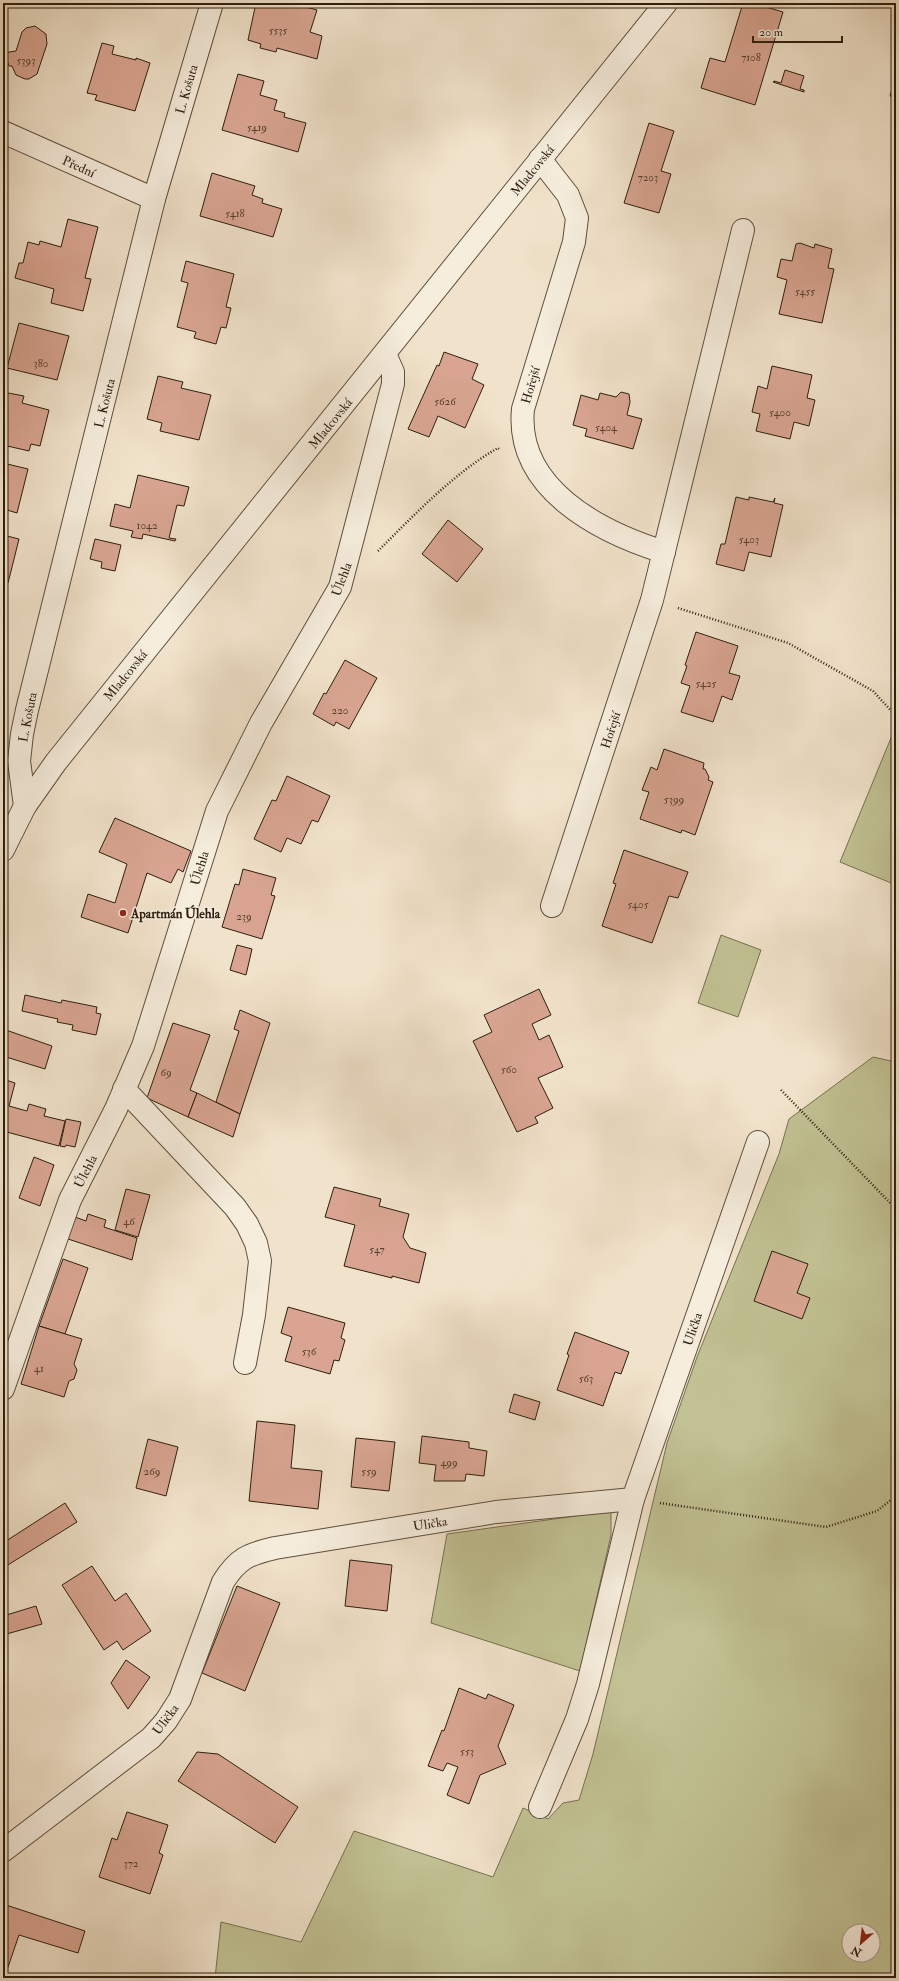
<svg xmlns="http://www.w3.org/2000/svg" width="899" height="1981" font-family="'IM FELL Double Pica',serif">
<rect width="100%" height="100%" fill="#f1e3cb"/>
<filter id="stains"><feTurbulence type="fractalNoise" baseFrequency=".005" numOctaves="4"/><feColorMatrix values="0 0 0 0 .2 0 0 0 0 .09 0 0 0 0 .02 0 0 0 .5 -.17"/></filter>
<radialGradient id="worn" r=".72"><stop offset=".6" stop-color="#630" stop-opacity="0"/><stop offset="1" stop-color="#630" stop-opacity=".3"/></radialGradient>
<g fill="#c1c193" stroke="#777050" fill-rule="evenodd">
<path d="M893 733 896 735V885L840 862Z"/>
<path d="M721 935 761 950 738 1017 698 1003Z"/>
<path d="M873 1057 896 1062V1978H215L221 1922 301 1942 354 1831 493 1877 523 1808 548 1819 563 1803 579 1800 593 1754 667 1443 697 1357 779 1154 789 1119ZM849 1931H873V1955H849Z"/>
<path d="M611 1511V1535L580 1671 431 1623 447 1534Z"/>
</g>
<g fill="#d9a592" stroke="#2d1e0e">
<path d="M256 3H292L317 10 310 32 322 36 317 59 277 48 276 52 260 48 261 44 248 40Z"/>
<path d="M743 3H752L783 12 755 105 701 88 710 58 725 62Z"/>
<path d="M35 26 46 34 47 44 37 74 29 79H25L16 75 12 66H9L8 63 3 64V53L16 51 22 32 26 28Z"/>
<path d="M102 43 114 46 112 54 136 60V58L150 63 135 111 95 100 97 95 87 93Z"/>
<path d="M785 70 804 76 800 89 804 90V92L773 82 774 81 781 83Z"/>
<path d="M238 74 264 81 260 95 277 100 274 110 285 113 284 117 306 123 298 152 222 130Z"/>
<path d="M896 76V97L890 96Z"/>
<path d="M649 123 674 131 661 171 671 174 659 213 624 203Z"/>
<path d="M212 173 255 186 252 195 263 199 262 203 282 209 273 237 200 216Z"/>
<path d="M68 219 98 227 85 278 91 279 83 311 51 303 54 289 15 278 19 263H23L28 242 39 245 40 241 61 247Z"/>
<path d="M800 243 814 248 815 244 832 249 828 268 834 269 822 323 779 314 787 280 777 277 781 259 792 261 796 244Z"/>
<path d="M186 261 234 274 226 307 231 308 226 328 221 327 216 344 194 338 196 332 177 327 188 283 181 281Z"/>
<path d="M19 323 69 336 57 380 7 368Z"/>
<path d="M444 352 478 364 472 379 484 385 465 428 438 416 429 437 408 429 437 365 439 366Z"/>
<path d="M772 366 812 375 807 398 815 400 809 426 794 422 790 439 756 431 760 414 752 412 758 386 767 389Z"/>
<path d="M158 376 183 382 181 388 211 395 199 440 160 431 162 423 147 419Z"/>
<path d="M3 392 24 396 22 403 49 410 40 446 31 444 29 451 3 445Z"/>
<path d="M621 392 629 394 630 402 627 415 642 419 633 449 585 436 587 429 573 425 581 395 598 400 600 393 616 397Z"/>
<path d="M3 463 28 469 17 513 7 510 6 503H3Z"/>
<path d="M138 475 189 487 184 506 177 505 169 538 176 539 175 541 143 534 142 539 131 537 133 531 110 526 115 504 130 508Z"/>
<path d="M736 497 749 500V497L773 502 775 498 774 503 783 505 771 557 749 552 744 571 716 564 721 544H725Z"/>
<path d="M448 520 483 549 457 582 422 554Z"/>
<path d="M3 535 19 539 8 583 3 582Z"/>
<path d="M95 539 121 545 115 571 101 568 102 562 90 559Z"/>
<path d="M696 632 738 646 729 673 740 676 732 700 722 696 713 722 681 712 690 686 681 683 687 666 685 665Z"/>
<path d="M345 660 377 678 349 729 336 722 334 726 313 714 324 693 326 694Z"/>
<path d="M664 749 704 763 703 769H705L709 777 708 780 713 782 695 835 682 830 681 833 640 819 649 792 642 790 651 767 657 770Z"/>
<path d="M287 776 330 796 318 822 312 820 301 844 287 838 281 852 254 839 272 800 276 801Z"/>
<path d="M115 818 191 851 183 872 178 869 171 883 147 873 128 933 81 917 88 894 115 903 127 864 99 852Z"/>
<path d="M624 850 688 872 678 898 669 896 652 943 602 926 616 884 613 883Z"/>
<path d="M243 869 276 878 271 895 275 896 262 939 222 927 235 884 239 885Z"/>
<path d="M237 945 252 949 246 975 230 970Z"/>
<path d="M539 989 551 1015 532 1024 539 1040 549 1035 563 1067 538 1078 553 1108 535 1117 538 1123 517 1132 473 1041 492 1032 484 1015Z"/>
<path d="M25 995 61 1003 62 1000 97 1007 96 1013 101 1014 96 1035 72 1030 73 1025 57 1022 58 1019 22 1011Z"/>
<path d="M240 1010 270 1023 240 1114 216 1102 239 1031 234 1029Z"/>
<path d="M173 1023 210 1035 190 1090 197 1093 188 1117 147 1098Z"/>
<path d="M3 1029 52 1046 45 1069 3 1056Z"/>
<path d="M3 1079 15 1083 9 1106 27 1111 29 1104 46 1109 44 1116 65 1121 59 1146 3 1131Z"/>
<path d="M197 1093 240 1114 233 1137 188 1117Z"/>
<path d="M66 1119 81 1122 75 1147 66 1145 65 1147 60 1146Z"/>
<path d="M34 1157 54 1165 40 1206 19 1198Z"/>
<path d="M334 1187 381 1199 379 1206 409 1214 403 1237 410 1248 426 1253 419 1283 392 1276V1278L344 1266 355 1225 325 1217Z"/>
<path d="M126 1189 150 1195 138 1237 115 1230Z"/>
<path d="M88 1214 106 1220 104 1227 137 1238 132 1260 68 1239 75 1217 86 1221Z"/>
<path d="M772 1251 808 1264 797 1293 810 1298 802 1319 754 1301Z"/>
<path d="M63 1259 88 1268 65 1334 39 1326Z"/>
<path d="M288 1307 345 1323 341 1338 345 1340 339 1361 334 1360 330 1374 285 1361 292 1337 281 1333Z"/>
<path d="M39 1326 82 1339 74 1364 77 1370 74 1379 69 1381 64 1397 21 1384Z"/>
<path d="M575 1332 629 1352 621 1374 615 1372 603 1406 557 1390 569 1355 567 1354Z"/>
<path d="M514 1394 540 1402 535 1420 509 1412Z"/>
<path d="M257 1421 295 1425 291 1468 322 1471 318 1509 249 1501Z"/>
<path d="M422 1436 469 1442V1448L487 1451 484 1476 466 1474 465 1481H434L436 1465 419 1463Z"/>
<path d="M356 1438 395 1442 389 1491 351 1487Z"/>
<path d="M148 1439 178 1447 166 1496 136 1488Z"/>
<path d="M65 1503 77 1522 3 1568V1543Z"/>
<path d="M350 1560 392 1565 387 1611 345 1606Z"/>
<path d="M92 1566 115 1601 126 1593 151 1631 123 1650 117 1641 104 1650 62 1585Z"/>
<path d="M237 1586 280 1603 245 1691 202 1673Z"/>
<path d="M36 1606 42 1624 3 1635V1616Z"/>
<path d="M126 1660 150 1677 128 1709 111 1683Z"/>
<path d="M459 1688 486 1699 488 1694 514 1705 498 1746 506 1764 480 1775 469 1804 447 1795 458 1767 447 1763 443 1771 428 1766 442 1730 444 1731Z"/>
<path d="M197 1752 218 1754 298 1807 275 1843 178 1781Z"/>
<path d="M127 1812 168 1825 159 1853 163 1855 150 1894 99 1877 112 1838 117 1840Z"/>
<path d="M3 1904 85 1931 78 1953 19 1935 7 1970 3 1968Z"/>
</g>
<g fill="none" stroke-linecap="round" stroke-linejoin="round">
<defs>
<g id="minor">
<path d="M3 132 154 199"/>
<path d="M540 159 568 195 577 218 574 242 523 409C515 489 600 532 664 552"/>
<path d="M25 806 19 761 22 734 27 710 154 199 212 3"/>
<path d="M552 906 652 600 743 230"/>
<path d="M124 1089 235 1207 247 1224 256 1243 260 1261 254 1315 245 1363"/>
<path d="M3 1389 70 1200 116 1109 143 1046 217 811 261 723 340 587 393 384V372L385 354"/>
<path d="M540 1807 577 1719 588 1684 633 1499"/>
<path d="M3 1851 151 1738 166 1721 180 1699 223 1582C238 1558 249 1554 275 1548L496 1512 633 1499 758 1142"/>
</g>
<path id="tertiary" d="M3 850 25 806 56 762 666 3"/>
</defs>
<use href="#minor" stroke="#5e4f3d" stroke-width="24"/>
<use href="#tertiary" stroke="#5e4f3d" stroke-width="24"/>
<g stroke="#2d1e0e" stroke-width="2.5" stroke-dasharray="1 2" stroke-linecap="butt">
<path d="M378 551C413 516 455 472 498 448L500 450"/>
<path d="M678 608 788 643 873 691 896 716"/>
<path d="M781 1090 896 1209"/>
<path d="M660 1503 826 1527 877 1511 896 1496"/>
</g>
<use href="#minor" stroke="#f6eddd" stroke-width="22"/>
<use href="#tertiary" stroke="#f6eddd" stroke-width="22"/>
</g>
<circle fill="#8f2418" stroke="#f6eddd" stroke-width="1.5" cx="123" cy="913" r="4"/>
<g text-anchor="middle" stroke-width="3" stroke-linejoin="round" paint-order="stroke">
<g font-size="11" fill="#58402f">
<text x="278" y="34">5535</text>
<text x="751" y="61">7108</text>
<text x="26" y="64">5393</text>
<text x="257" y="131">5419</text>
<text x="648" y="181">7203</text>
<text x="235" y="217">5418</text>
<text x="805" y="295">5455</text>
<text x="41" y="367">380</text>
<text x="445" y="405">5626</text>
<text x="780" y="416">5400</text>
<text x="606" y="431">5404</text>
<text x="147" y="529">1042</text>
<text x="749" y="543">5403</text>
<text x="706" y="687">5425</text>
<text x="340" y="714">220</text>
<text x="674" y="803">5399</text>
<text x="638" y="908">5405</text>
<text x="244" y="920">239</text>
<text x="509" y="1073">560</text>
<text x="166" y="1076">69</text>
<text x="129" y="1225">46</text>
<text x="377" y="1253">547</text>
<text x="309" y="1355">536</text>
<text x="39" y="1372">41</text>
<text x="586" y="1382">563</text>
<text x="449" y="1466">499</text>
<text x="152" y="1475">269</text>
<text x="369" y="1475">559</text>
<text x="467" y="1755">553</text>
<text x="131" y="1867">372</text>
</g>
<g font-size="13" fill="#2d1e0e" stroke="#f6eddd">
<text transform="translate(186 89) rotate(-74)" y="5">L. Košuta</text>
<text transform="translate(79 166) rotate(24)" y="5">Přední</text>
<text transform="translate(532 170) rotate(-51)" y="5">Mladcovská</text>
<text transform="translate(530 385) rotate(-74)" y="5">Hořejší</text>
<text transform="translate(104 403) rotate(-76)" y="5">L. Košuta</text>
<text transform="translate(330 423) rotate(-51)" y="5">Mladcovská</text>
<text transform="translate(341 579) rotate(-69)" y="5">Úlehla</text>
<text transform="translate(125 675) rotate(-51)" y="5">Mladcovská</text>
<text transform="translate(27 717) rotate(-79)" y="5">L. Košuta</text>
<text transform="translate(610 730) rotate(-72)" y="5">Hořejší</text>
<text transform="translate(199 868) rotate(-73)" y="5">Úlehla</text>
<text transform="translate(85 1171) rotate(-63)" y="5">Úlehla</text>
<text transform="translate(692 1329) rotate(-71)" y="5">Ulička</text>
<text transform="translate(430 1523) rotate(-9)" y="5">Ulička</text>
<text transform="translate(165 1719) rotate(-53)" y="5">Ulička</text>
</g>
<g font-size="13" font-weight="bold" fill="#2d1e0e" stroke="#f6eddd" text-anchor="start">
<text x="131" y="918">Apartmán Úlehla</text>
</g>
</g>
<rect width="899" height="1981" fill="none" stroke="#f1e3cb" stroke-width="16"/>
<rect x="4" y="4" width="891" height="1973" fill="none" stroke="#2d1e0e" stroke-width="2"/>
<rect x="8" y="8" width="883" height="1965" fill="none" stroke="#2d1e0e"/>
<g transform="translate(861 1943) rotate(208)"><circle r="19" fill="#f6eddd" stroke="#a69a8a"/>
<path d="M0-3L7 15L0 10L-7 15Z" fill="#8f2418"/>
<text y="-6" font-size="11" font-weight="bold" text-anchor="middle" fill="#2d1e0e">N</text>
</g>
<path d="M753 36v6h89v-6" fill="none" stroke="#2d1e0e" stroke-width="2"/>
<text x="759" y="36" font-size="12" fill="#2d1e0e" stroke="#f6eddd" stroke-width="3" paint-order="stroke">20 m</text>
<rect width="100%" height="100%" filter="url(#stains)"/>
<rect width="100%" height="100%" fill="url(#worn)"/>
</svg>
